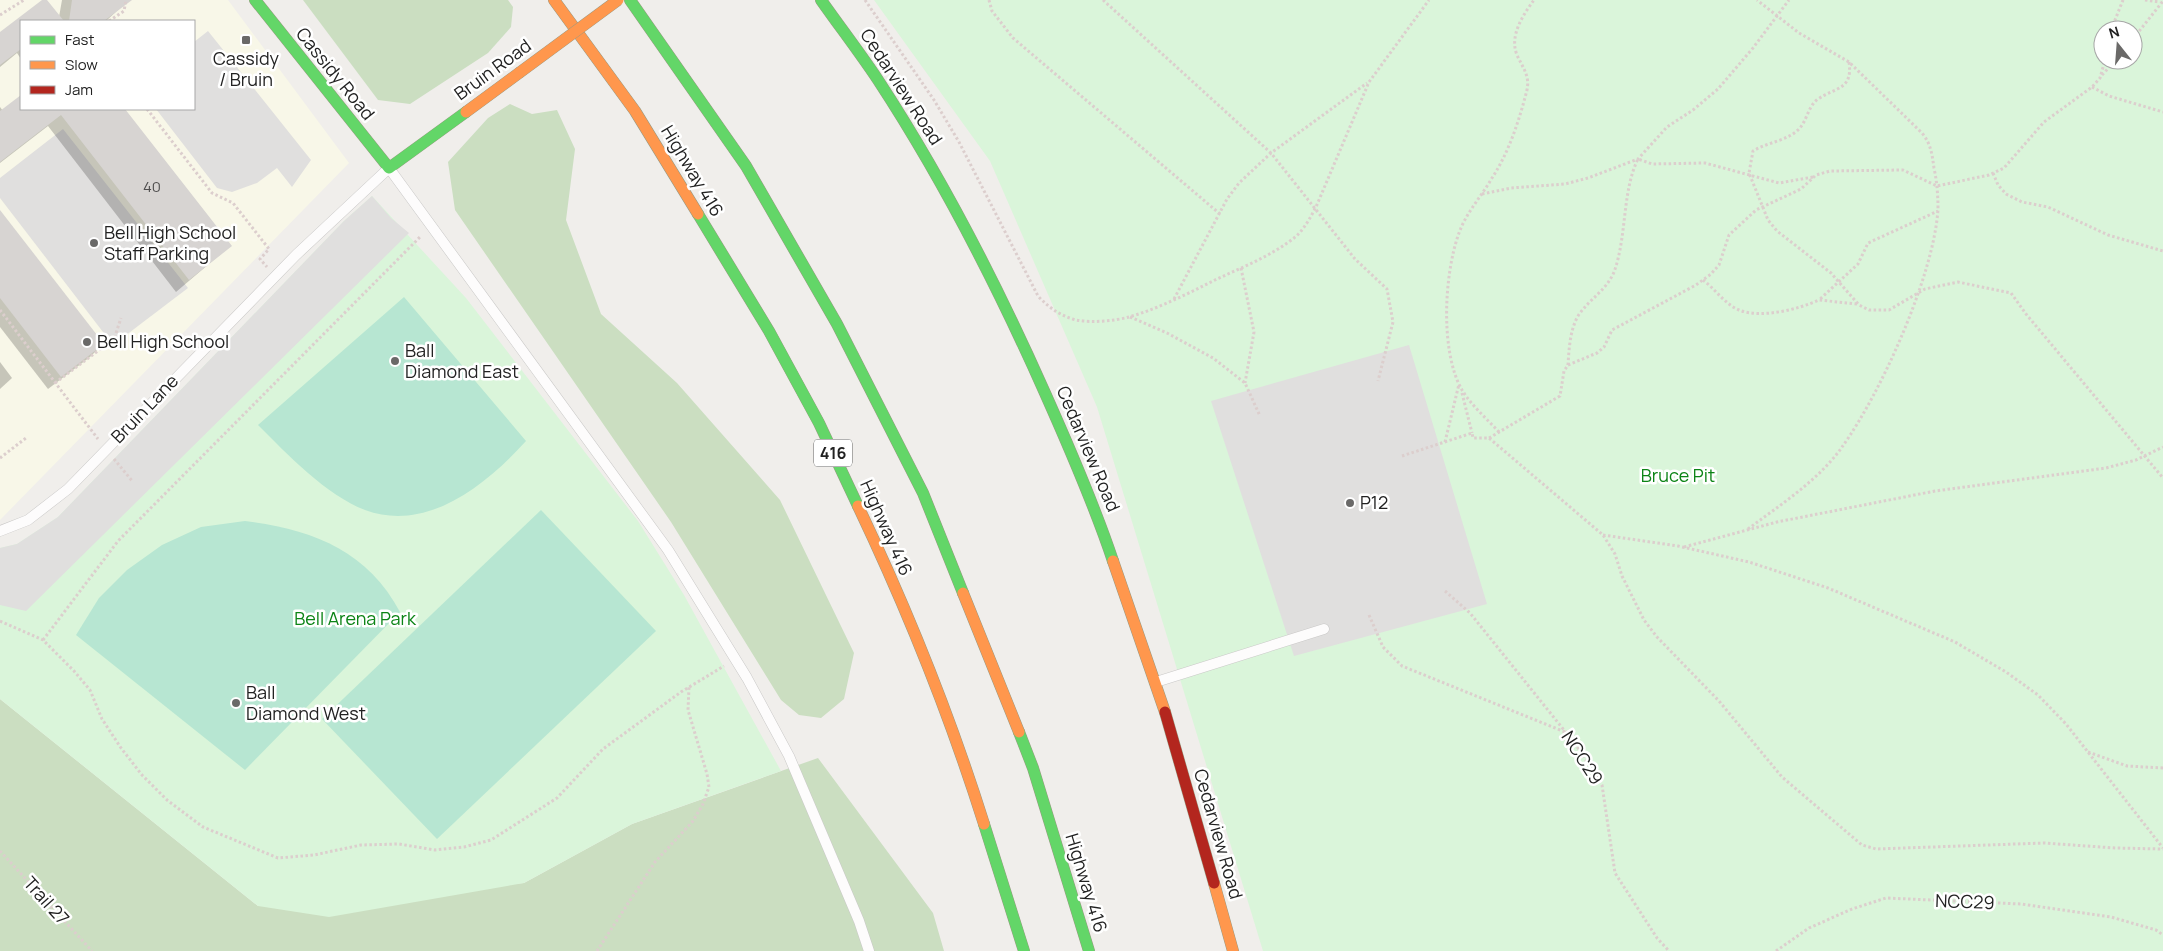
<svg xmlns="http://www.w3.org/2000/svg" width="2163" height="951" font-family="Manrope,sans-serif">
<rect width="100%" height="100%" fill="#f0eeeb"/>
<path fill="#f8f7e8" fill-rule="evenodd" d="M0 0H228L349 163 0 520ZM21 21H194V109H21Z"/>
<g fill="#cbdec1">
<path d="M303 0H508L513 7 511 27 488 53 410 104 378 100Z"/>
<path d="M510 104 532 114 557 110 575 149 566 220 601 314 677 383 780 500 854 653 844 699 821 718 799 715 781 700 671 522 455 210 448 162 488 118Z"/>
<path d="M0 699 258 906 524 883 632 824 818 758 933 913 944 951H0Z"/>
</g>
<g fill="#daf5da" fill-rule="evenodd">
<path d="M874 0H2163V951H1263L1097 407 990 161ZM2103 30H2133V60H2103Z"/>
<path d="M372 196 466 298 638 521 684 595 781 771 632 824 524 883 329 917 258 906 0 699V548L17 544 58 517 344 221Z"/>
</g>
<g fill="#b7e6d2">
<path d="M404 297 526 441C486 485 427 533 365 510 326 495 287 454 258 425Z"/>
<path d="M541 510 656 631 437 839 322 719Z"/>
<path d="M245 521C311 529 367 550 400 612L245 770 76 635 99 598 127 570 162 545 201 527Z"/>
</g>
<g fill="#e0dfde">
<path d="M208 31 311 160 292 187 277 168 257 183 232 192 217 188 156 109H194V42Z"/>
<path d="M63 129 188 288 113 345 0 198V178Z"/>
<path d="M372 196 391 218 409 233 26 611 0 605V548L17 544 58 517 344 221Z"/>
<path d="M1409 345 1487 604 1294 656 1211 401Z"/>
</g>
<g fill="#0003">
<path d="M44 0 59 17 62 0H120L119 9 106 21H21V59L17 53 0 67V34Z"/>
<path d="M21 97V109H124L230 246 176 292 48 126 0 163V107L3 111Z"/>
<path d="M0 212 103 344 90 357 48 389 0 327Z"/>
<path d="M0 362 12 378 0 389Z"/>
</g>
<g fill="#d7d4d2">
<path d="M42 0H47L64 21H21V49L0 65V32Z"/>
<path d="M72 0H132L104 21H69Z"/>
<path d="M21 95V109H125L232 246 189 280 61 115 0 162V111Z"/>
<path d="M0 210 104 344 61 377 0 298Z"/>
</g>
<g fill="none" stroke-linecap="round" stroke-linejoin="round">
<defs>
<g id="lane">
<path d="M0 531 28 520 68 489 296 255 389 168 668 550 747 678 789 756 859 921 869 951"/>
<path d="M1156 682 1324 629"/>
</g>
<g id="fast">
<path d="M255 0 389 168 466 112"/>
<path d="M630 0 746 166 837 324 923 493 963 593"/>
<path d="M821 0C840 27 860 53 878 80 943 179 997 285 1045 393 1070 449 1094 504 1113 561"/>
<path d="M698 214 769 331 819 423 858 506"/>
<path d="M1019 732 1033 768 1089 951"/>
<path d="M984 824 1024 951"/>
</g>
<g id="slow">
<path d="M554 0 635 111 698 214"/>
<path d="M466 112 519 73"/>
<path d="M858 506C907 609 950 716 984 824"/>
<path d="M1113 561 1165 712"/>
<path d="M963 593 1019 732"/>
<path d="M1214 883 1233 951"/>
</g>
<path id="jam" d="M1165 712 1214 883"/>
</defs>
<use href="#lane" stroke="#c9c8c7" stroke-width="11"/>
<use href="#fast" stroke="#999a82" stroke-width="12"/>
<use href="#slow" stroke="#999a82" stroke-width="12"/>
<use href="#jam" stroke="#999a82" stroke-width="12"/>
<g stroke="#dccecd" stroke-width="3" stroke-dasharray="2.5 2.5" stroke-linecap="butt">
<path d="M865 0 934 100 959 142 1038 296C1049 308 1061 316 1076 320 1092 323 1114 321 1129 317 1160 308 1189 293 1217 279 1243 267 1271 256 1294 238 1304 230 1310 218 1316 207L1369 82 1429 0"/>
<path d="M989 0 992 11 1013 38 1220 214"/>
<path d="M1103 0 1271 153 1355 259 1387 289 1393 322 1378 381"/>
<path d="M2145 0 2160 2"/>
<path d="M0 15 24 0"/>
<path d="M109 21 124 11 126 0"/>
<path d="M2111 30 2123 0"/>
<path d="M2133 39 2163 1"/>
<path d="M1849 62C1853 90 1836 87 1818 99 1808 106 1807 121 1799 129 1787 141 1768 142 1753 151L1749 173 1768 220 1777 231 1831 273 1859 305 1869 310H1889L1925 289 1958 282 2011 293 2026 314 2163 478"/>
<path d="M2102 75 2116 60"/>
<path d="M2092 87 2109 96 2163 112"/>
<path d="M147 109 212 193 233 203 269 249 260 259 267 267"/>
<path d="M1993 173 1998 185 2006 194 2022 202 2048 207 2108 235 2163 251"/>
<path d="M1482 194 1511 188 1565 184 1588 178 1638 159 1667 127 1693 110 1718 89 1753 48 1789 0"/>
<path d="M1241 268 1254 332 1245 383"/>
<path d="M1703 280C1715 289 1726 305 1739 310 1761 319 1799 309 1819 300"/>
<path d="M1174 299 1227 199 1239 183 1271 153 1367 83"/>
<path d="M1857 304 1819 300 1858 264 1868 243 1938 211"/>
<path d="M0 310 98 439"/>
<path d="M1130 317 1167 333 1213 358 1245 383 1260 416"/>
<path d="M1568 365C1569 349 1570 330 1578 316 1589 299 1606 291 1614 272 1627 237 1622 191 1638 159L1652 164 1705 163 1779 183 1813 177"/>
<path d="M55 383 114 339 121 318"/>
<path d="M1462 393 1472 433"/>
<path d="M1499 432C1487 419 1471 405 1462 390 1440 352 1444 274 1459 233 1466 213 1481 197 1492 178 1509 152 1519 121 1527 90 1530 76 1523 68 1517 55 1509 36 1523 15 1534 0"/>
<path d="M1489 438 1560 396 1564 371 1568 365 1597 353 1604 347 1612 330 1696 285 1711 274 1719 265 1729 235 1756 210 1801 189 1816 175 1830 171 1903 170 1937 186 1989 175 2004 168 2044 122 2092 87 2100 78 2105 60"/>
<path d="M1445 442 1459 384"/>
<path d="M1402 456 1472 433 1473 438H1489L1603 535 1615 554 1622 576 1644 620 1657 637 1719 701 1782 777 1862 845 1876 849 2044 843 2115 848 2163 849"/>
<path d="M0 458 26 438"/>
<path d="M114 459 133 482"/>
<path d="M1748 529C1780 505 1819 480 1842 447 1881 393 1934 275 1938 209 1938 195 1937 182 1934 168 1932 154 1931 144 1922 133L1849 62 1799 33 1757 0"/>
<path d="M1603 535 1678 546 1749 562 1828 588 1955 642 2006 672 2038 695 2066 724 2163 848"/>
<path d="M1684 547 1777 522 1935 491 2106 468 2136 460 2163 447"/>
<path d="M1445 591 1470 613 1576 745 1602 785 1615 873 1657 938 1669 951"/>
<path d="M1369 615 1383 647 1402 666 1565 732"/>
<path d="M0 621 43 640 74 671 90 690 102 719 121 748 142 775 167 800 203 827 278 858 314 855 361 845 399 844 435 850 464 847 491 840 557 798 603 749 681 692 724 666"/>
<path d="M43 640 118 541 421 236"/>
<path d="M2088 752 2127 766 2163 768"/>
<path d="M0 851 92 951"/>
<path d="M597 951 655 862 693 821 703 804 709 787 707 774 688 710 689 687"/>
<path d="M1776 951 1809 928 1852 909 1886 898 2021 904 2111 917 2156 930 2163 935"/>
</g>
<use href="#lane" stroke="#fdfcfc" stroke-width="10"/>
<use href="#fast" stroke="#63d668" stroke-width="11"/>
<use href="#slow" stroke="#ff974d" stroke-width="11"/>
<use href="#jam" stroke="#b3261e" stroke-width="11"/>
<defs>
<path id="slow-bridge" d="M519 73 618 0"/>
</defs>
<use href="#slow-bridge" stroke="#999a82" stroke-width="12" stroke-linecap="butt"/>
<use href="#slow-bridge" stroke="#ff974d" stroke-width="11"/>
</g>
<g fill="#6a6968" stroke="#fff" stroke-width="2">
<rect x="241" y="35" width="10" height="10" rx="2.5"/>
<circle cx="94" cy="243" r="5"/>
<circle cx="87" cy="342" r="5"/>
<circle cx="395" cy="361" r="5"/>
<circle cx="1350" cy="503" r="5"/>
<circle cx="236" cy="703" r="5"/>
</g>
<g text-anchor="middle" stroke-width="5" stroke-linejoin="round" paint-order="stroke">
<g font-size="15" fill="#4f4e4e">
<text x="152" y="192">40</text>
</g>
<rect fill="#fff" stroke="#646464" stroke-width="1" x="814" y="439.5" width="38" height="27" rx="4"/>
<g font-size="16" font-weight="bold" fill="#222">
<text x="833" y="459">416</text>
</g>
<g font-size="18" fill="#222" stroke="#fff" text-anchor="start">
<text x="246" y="65" text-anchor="middle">Cassidy<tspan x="246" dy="21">/ Bruin</tspan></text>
<text x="104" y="239">Bell High School<tspan x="104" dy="21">Staff Parking</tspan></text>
<text x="97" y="348">Bell High School</text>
<text x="405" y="357">Ball<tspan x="405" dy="21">Diamond East</tspan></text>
<text x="1360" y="509">P12</text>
<text x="246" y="699">Ball<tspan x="246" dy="21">Diamond West</tspan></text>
</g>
<g font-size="18" fill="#222" stroke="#fff">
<text transform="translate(493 70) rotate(-36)" y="6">Bruin Road</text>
<text transform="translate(335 74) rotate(51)" y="6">Cassidy Road</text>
<text transform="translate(901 87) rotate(57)" y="6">Cedarview Road</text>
<text transform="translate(692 171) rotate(59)" y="6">Highway 416</text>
<text transform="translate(145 409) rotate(-46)" y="6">Bruin Lane</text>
<text transform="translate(1088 449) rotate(67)" y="6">Cedarview Road</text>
<text transform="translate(886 528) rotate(66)" y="6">Highway 416</text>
<text transform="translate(1582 758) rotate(57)" y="6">NCC29</text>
<text transform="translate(1218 834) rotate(74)" y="6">Cedarview Road</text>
<text transform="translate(1086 883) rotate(73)" y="6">Highway 416</text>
<text transform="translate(46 901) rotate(48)" y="6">Trail 27</text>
<text transform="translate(1965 902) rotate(2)" y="6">NCC29</text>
</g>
<g font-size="18" fill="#0c8416" stroke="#fff">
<text x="1678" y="482">Bruce Pit</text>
<text x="355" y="625">Bell Arena Park</text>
</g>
</g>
<rect x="20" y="20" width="175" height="90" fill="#ffffff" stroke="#a7a7a7"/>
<rect x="30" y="36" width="25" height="8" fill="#63d668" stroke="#a7a7a7"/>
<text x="65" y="45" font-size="15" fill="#222222">Fast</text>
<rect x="30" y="61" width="25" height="8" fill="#ff974d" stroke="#a7a7a7"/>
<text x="65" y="70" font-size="15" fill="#222222">Slow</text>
<rect x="30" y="86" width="25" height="8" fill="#b3261e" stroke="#a7a7a7"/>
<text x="65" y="95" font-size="15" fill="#222222">Jam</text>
<g transform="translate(2118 45) rotate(343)"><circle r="24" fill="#ffffff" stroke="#a7a7a7"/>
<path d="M0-4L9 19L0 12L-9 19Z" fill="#6a6968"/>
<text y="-8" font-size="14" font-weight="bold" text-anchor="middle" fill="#222222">N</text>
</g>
</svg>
